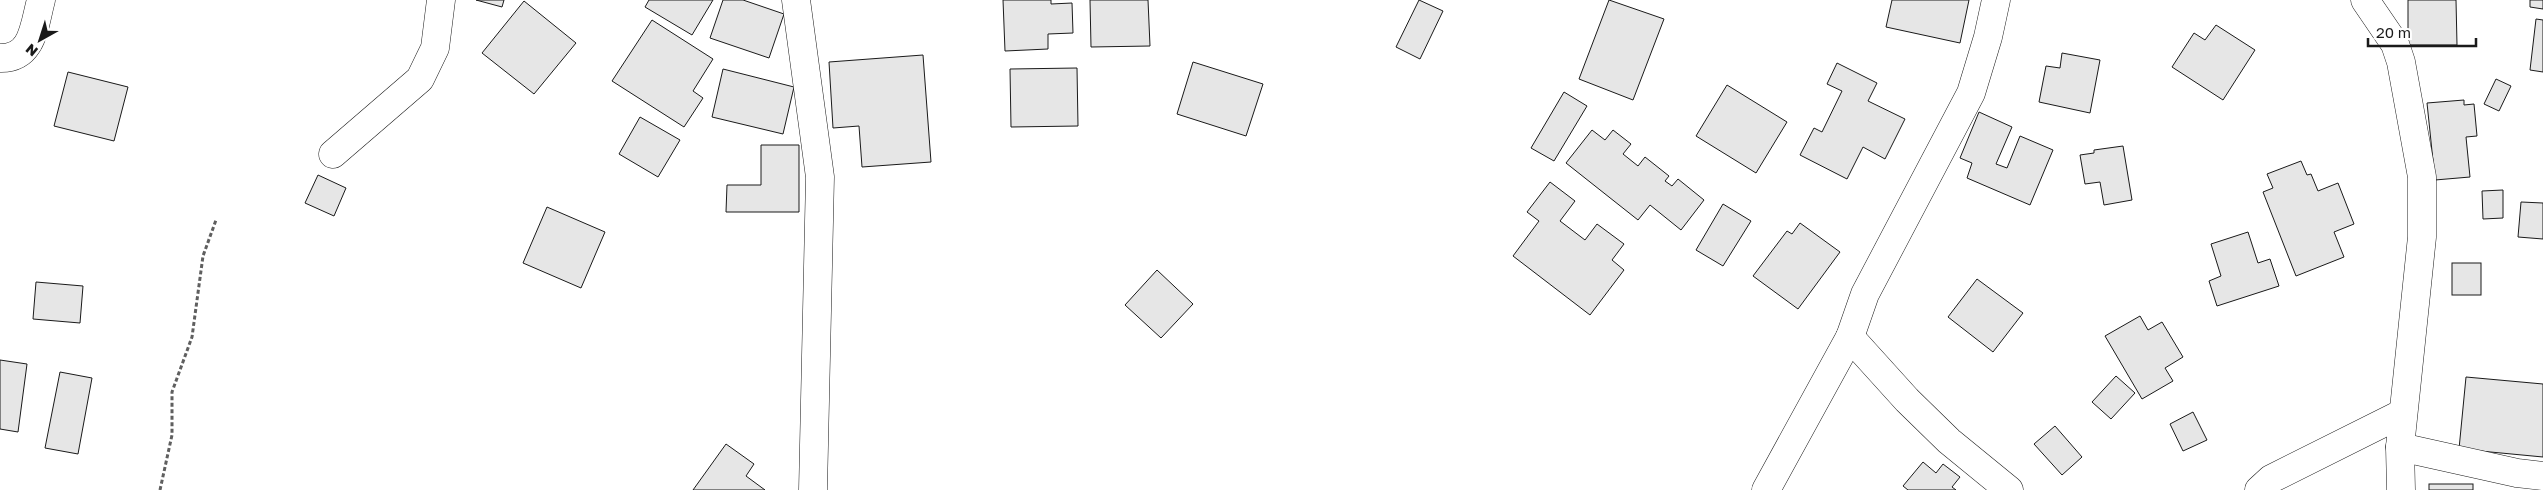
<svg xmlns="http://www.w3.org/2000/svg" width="2543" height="490" font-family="'Golos Text',sans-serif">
<rect width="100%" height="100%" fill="#fff"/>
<g fill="#e6e6e6" stroke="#1a1a1a">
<path d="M476 0H504L502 7Z"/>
<path d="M649 0H713L692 35 645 7Z"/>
<path d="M723 0H743L784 14 769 58 710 38Z"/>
<path d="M1003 0H1051V4L1072 3 1073 33 1048 34V49L1005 51Z"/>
<path d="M1090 0H1148L1150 46 1091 47Z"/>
<path d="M1419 0 1443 11 1420 59 1396 47Z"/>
<path d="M1609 0 1664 19 1633 100 1579 79Z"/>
<path d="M1892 0H1969L1960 43 1886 27Z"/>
<path d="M2408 0H2456L2457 45H2408Z"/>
<path d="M2530 0H2543V9L2530 7Z"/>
<path d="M524 1 576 43 534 94 482 53Z"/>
<path d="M2536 19 2543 20V72L2530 70Z"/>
<path d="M652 20 713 59 693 91 703 98 684 127 612 81Z"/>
<path d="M2216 25 2255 50 2223 100 2172 67 2194 33 2205 40Z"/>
<path d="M2062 53 2100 60 2090 113 2039 102 2046 66 2060 68Z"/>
<path d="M923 55 931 162 862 167 859 126 833 128 829 62Z"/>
<path d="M1193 62 1263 84 1246 136 1177 114Z"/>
<path d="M1837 63 1877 83 1868 101 1905 119 1885 159 1863 147 1847 179 1800 155 1814 128 1822 132 1842 91 1827 84Z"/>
<path d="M1077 68 1078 126 1011 127 1010 69Z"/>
<path d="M723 69 794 87 783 134 712 117Z"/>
<path d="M68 72 128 87 114 141 54 126Z"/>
<path d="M2496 79 2511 86 2499 111 2484 104Z"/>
<path d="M1727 85 1787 122 1756 173 1696 136Z"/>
<path d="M1564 92 1587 106 1554 161 1531 148Z"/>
<path d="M2464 100V105L2474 104 2477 136 2466 137 2470 177 2435 180 2427 103Z"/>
<path d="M1979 112 2012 127 1996 164 2007 168 2020 136 2053 150 2030 205 1967 178 1972 163 1960 158Z"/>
<path d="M640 117 680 140 658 177 619 154Z"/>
<path d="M1592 130 1605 140 1613 130 1631 144 1623 154 1638 166 1645 157 1669 176 1665 181 1672 186 1678 179 1704 200 1681 230 1650 205 1638 220 1566 163Z"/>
<path d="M761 145H799V212H726L727 185H761Z"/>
<path d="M2123 146 2132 200 2104 205 2100 182 2085 184 2080 155 2094 153V150Z"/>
<path d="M2301 161 2307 175 2311 174 2318 191 2338 183 2354 224 2334 232 2344 257 2296 276 2263 192 2273 188 2267 174Z"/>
<path d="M318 175 346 188 334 216 305 203Z"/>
<path d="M1550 182 1575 201 1560 221 1585 240 1597 224 1624 244 1612 260 1624 270 1590 315 1513 256 1539 221 1527 212Z"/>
<path d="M2503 190V218L2483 219 2482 191Z"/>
<path d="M2521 202 2543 203V239L2518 237Z"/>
<path d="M1723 204 1751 221 1723 266 1696 250Z"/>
<path d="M547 207 605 232 581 288 523 263Z"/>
<path d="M1800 223 1840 252 1798 309 1753 276 1787 231 1792 234Z"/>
<path d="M2248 232 2258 263 2270 259 2279 286 2217 306 2209 281 2221 276 2211 244Z"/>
<rect x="2452" y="263" width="29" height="32"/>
<path d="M1157 270 1193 304 1161 338 1125 305Z"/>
<path d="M1977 279 2023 313 1993 352 1948 317Z"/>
<path d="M36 282 83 286 80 323 33 319Z"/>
<path d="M2140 316 2148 330 2162 322 2183 357 2165 368 2173 381 2142 399 2105 336Z"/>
<path d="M0 360 27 364 18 432 0 429Z"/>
<path d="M60 372 92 378 78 454 45 448Z"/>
<path d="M2116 376 2135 393 2111 419 2092 402Z"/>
<path d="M2466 377 2543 384V457L2459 449Z"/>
<path d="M2193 412 2207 440 2183 451 2170 424Z"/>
<path d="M2055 426 2082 457 2062 475 2034 444Z"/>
<path d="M726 444 754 464 746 476 765 490H693Z"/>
<path d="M1923 462 1936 473 1943 464 1960 477 1952 487 1956 490H1908L1903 486Z"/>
<rect x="2429" y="484" width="44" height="6"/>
</g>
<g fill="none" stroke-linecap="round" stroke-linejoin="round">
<defs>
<g id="street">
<path d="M796 0 820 177 813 490"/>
<path d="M2365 0 2395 44 2401 62 2422 177V237L2400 447 2401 490"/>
<path d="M0 58C33 59 34 26 41 0"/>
<path d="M333 154 420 79 435 48 441 0"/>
<path d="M1850 337 1907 400 1949 441 2009 490"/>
<path d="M2400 447 2517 473 2543 476"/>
<path d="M1766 490 1850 337 1865 294 1971 93 1988 37 1996 0"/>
<path d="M2259 490 2271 479 2403 413"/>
</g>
</defs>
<use href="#street" stroke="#1a1a1a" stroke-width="29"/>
<path stroke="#5f5f5f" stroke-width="3" stroke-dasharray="4 2.5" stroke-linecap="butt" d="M160 490 172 435V392L192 337 203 256 216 220"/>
<use href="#street" stroke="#fff" stroke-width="28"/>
</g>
<g transform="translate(40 40) rotate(219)" stroke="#ffffff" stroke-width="4" paint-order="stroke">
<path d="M0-4L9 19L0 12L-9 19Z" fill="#1a1a1a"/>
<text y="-8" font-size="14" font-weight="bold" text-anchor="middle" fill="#1a1a1a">N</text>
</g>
<path d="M2368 38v8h108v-8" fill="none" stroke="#1a1a1a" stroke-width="2.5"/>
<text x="2376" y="38" font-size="15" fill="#1a1a1a" stroke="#ffffff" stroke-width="4" paint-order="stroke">20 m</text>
</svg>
